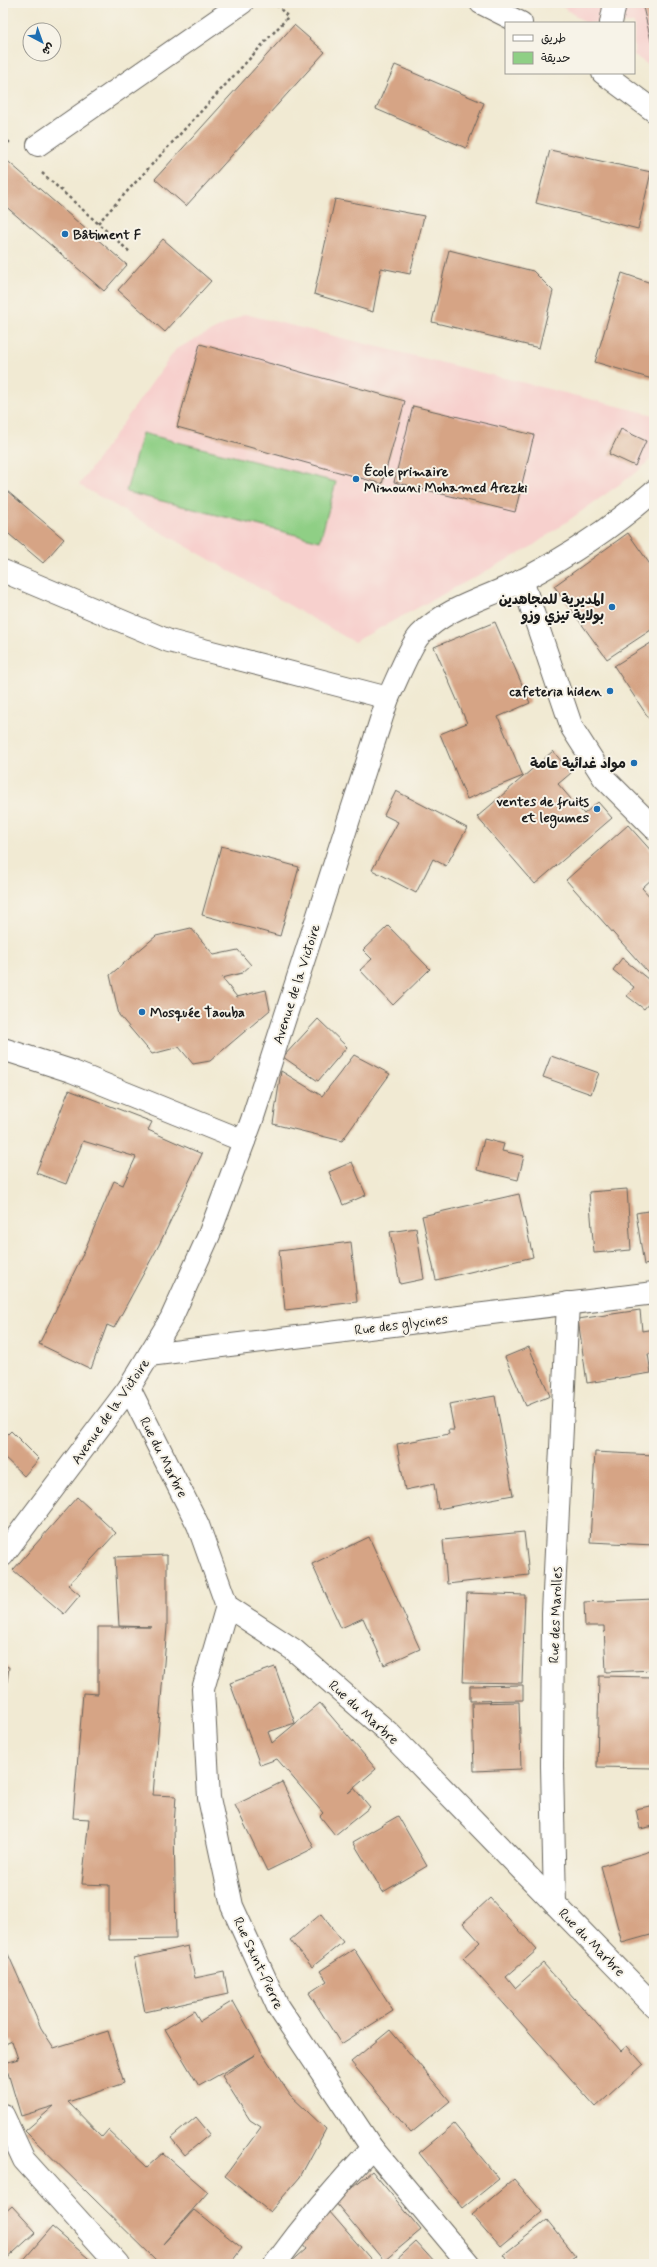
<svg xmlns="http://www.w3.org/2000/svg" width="657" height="2267" font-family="Mynerve,'Playpen Sans Arabic',sans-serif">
<rect width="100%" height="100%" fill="#f7f3e8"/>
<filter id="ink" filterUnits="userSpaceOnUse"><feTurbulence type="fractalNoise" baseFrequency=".025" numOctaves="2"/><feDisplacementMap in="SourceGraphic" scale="8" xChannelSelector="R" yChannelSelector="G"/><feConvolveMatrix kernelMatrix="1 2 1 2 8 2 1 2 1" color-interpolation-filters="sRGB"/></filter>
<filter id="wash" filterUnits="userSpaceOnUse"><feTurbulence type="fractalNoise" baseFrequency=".012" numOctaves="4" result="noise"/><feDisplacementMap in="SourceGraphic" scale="16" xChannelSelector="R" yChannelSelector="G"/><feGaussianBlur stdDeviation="0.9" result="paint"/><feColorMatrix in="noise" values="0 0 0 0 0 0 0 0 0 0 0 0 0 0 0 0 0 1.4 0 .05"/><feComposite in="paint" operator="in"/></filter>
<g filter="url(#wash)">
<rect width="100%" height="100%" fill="#f1ead3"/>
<g fill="#f7d0cd">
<path d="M557 3H654V69L634 55V23H586Z"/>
<path d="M245 314 654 415V456L637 472 531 547 354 642 79 485 176 349Z"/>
</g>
<path fill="#8fcf85" stroke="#567650" d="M142 433 336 482 320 541 126 492Z"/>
<g id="blocks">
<g fill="#d6a485">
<path d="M642 3H654V49H653Z"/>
<path d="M294 25 325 52 186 206 155 179Z"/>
<path d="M395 65 484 103 466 148 376 109Z"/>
<path d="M550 150 651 172 638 229 536 203Z"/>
<path d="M3 157 127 265 104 291 3 204Z"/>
<path d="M335 199 424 216 410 274 381 268 373 312 314 294Z"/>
<path d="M163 239 211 281 165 332 118 290Z"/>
<path d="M449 250 533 271 553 291 539 348 432 322Z"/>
<path d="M622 273 654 284V372L652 379 595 362Z"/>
<path d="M200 344 405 401 382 484 177 427Z"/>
<path d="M413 406 534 435 515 512 394 482Z"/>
<path d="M621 429 646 441 635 466 609 454Z"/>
<path d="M7 491 64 539 43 563 3 529V495Z"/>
<path d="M628 533 654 570V628L607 659 554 586Z"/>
<path d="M495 622 530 703 498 717 523 776 467 799 440 734 467 723 434 647Z"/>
<path d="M654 641V726L614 666Z"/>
<path d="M553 751 571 773 558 784 584 814 598 802 612 818 535 884 477 817Z"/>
<path d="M396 791 467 828 446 866 433 859 416 893 372 870 398 822 384 815Z"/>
<path d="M628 825 654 854V877L642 888 654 901V979L566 880Z"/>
<path d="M221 846 299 867 280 936 202 915Z"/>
<path d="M388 926 430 969 393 1005 360 970 372 959 363 950Z"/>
<path d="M191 928 214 955 238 950 251 965 242 973 222 978 237 997 266 990 270 1010 210 1061 193 1064 179 1047 152 1054 119 1015 110 975 156 936Z"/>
<path d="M622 958 654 984V997L644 1009 627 996 634 987 613 970Z"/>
<path d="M318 1019 347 1047 318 1081 283 1057Z"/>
<path d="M354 1055 390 1074 342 1141 273 1124 281 1071 322 1096Z"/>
<path d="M551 1056 599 1073 591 1094 543 1077Z"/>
<path d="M69 1090 152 1122 148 1130 202 1154 159 1245 114 1328 107 1325 91 1369 39 1344 83 1254 114 1181 123 1185 136 1157 83 1141 66 1184 36 1173Z"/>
<path d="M484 1139 504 1144 502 1151 524 1156 518 1180 477 1170Z"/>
<path d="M352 1162 366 1195 343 1205 329 1172Z"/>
<path d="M627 1189 631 1250 594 1253 589 1192Z"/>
<path d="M519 1194 533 1257 436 1280 422 1216Z"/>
<path d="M654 1210V1263L644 1265 636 1213Z"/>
<path d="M416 1228 424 1279 400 1284 390 1232Z"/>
<path d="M351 1242 357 1302 285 1310 279 1251Z"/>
<path d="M640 1310 642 1331 654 1329V1354H648L651 1373 587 1383 578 1319Z"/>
<path d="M529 1347 550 1396 526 1406 505 1357Z"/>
<path d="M495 1396 513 1495 438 1509 434 1484 405 1490 397 1444 449 1434 448 1430H454L449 1404Z"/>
<path d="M11 1431 39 1459 24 1476 3 1456V1439Z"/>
<path d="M595 1452 654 1455V1545L590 1542Z"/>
<path d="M77 1497 116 1533 68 1585 80 1595 64 1614 13 1570Z"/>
<path d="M524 1532 529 1575 447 1584 443 1540Z"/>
<path d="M369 1537 420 1649 384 1665 363 1618 341 1628 312 1564Z"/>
<path d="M167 1555V1627L153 1795 176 1796 174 1825 176 1939 109 1940V1885L82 1884 89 1819 73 1818 83 1693 98 1694V1627H152L119 1626 115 1557Z"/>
<path d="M467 1593 525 1595 522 1683 463 1682Z"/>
<path d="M654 1599V1670L606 1672 604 1626H585L584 1602Z"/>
<path d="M3 1666 9 1667 4 1704H3Z"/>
<path d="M275 1667 295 1723 268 1732 272 1743 320 1703 376 1769 348 1793 354 1788 370 1807 335 1835 320 1816 323 1813 277 1759 260 1765 230 1683Z"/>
<path d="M599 1676 654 1677V1768L597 1767Z"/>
<path d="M523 1685V1700L470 1701V1686Z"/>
<path d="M519 1702 521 1769 474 1771 472 1703Z"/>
<path d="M282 1782 314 1848 267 1871 235 1805Z"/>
<path d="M654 1805V1826L640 1829 636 1809Z"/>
<path d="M398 1816 427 1866 383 1892 353 1842Z"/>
<path d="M654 1850V1934L622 1943 601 1866Z"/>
<path d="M490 1898 537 1950 506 1977 515 1988 543 1963 621 2051 627 2046 643 2064 596 2107 463 1958 480 1942 463 1923Z"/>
<path d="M321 1914 343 1942 312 1967 290 1940Z"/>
<path d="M188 1946 195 1978 224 1972 228 1994 145 2012 134 1958Z"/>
<path d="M354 1949 393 2011 341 2044 309 1993 327 1981 320 1971Z"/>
<path d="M8 1954 41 2028 54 2048 108 2031 124 2083 68 2102 102 2137 108 2130 147 2167 163 2153 208 2192 163 2244 194 2210 242 2248 230 2264H160L25 2131 54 2106 21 2116 5 2063 18 2059 12 2041 3 2045V1956Z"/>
<path d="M233 2001 261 2051 290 2095 326 2129 300 2177 270 2212 225 2176 261 2127 250 2120 222 2076 256 2054 199 2086 165 2029 194 2011 200 2021Z"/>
<path d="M390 2030 450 2101 411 2133 351 2062Z"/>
<path d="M196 2117 210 2134 185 2155 171 2138Z"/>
<path d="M454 2124 499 2179 463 2208 419 2153Z"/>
<path d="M372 2171 421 2230 384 2261 335 2202Z"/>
<path d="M514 2179 542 2212 500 2247 472 2215Z"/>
<path d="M12 2206 36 2232 3 2262V2214Z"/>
<path d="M329 2211 375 2264H289L306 2249 298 2239Z"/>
<path d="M547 2220 576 2256 566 2264H510L503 2255Z"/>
<path d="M52 2227 95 2264H20Z"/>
<path d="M416 2242 436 2264H392Z"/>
</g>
</g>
</g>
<g filter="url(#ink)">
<use href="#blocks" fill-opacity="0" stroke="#67645c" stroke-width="1"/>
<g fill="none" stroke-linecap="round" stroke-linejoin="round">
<defs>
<g id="minor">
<path d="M481 3 521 23"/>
<path d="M611 23 615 3"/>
<path d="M603 73 654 111"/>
<path d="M38 145 242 3"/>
<path d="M3 571 169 641 388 698"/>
<path d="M522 580 572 728 604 778 654 828"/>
<path d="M3 1049 71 1071 244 1141"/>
<path d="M149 1355 654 1293"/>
<path d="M129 1388 198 1525 227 1606 294 1650 389 1733 654 2006"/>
<path d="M3 1555 129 1388 171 1319 209 1235 252 1120 388 698C395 684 411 644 420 635 448 606 488 598 523 580 571 555 614 526 654 491"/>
<path d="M227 1606 203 1689 209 1798 232 1906 278 2007 372 2148 469 2264"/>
<path d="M555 1904 552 1766 553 1613 568 1303"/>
<path d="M3 2115 24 2160 118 2264"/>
<path d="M275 2264C305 2223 337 2185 372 2148"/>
</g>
</defs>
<use href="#minor" stroke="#67645c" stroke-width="24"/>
<g stroke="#67645c" stroke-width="2.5" stroke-dasharray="3 3" stroke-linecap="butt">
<path d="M3 137 10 143"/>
<path d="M42 173 131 253"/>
<path d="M98 223 288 17 275 3"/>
</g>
<use href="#minor" stroke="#fff" stroke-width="22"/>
</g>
</g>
<g fill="#1f6fb2" stroke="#f7f3e8" stroke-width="1.5">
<circle cx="65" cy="234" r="4"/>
<circle cx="356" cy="479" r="4"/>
<circle cx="612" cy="607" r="4"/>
<circle cx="610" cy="691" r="4"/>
<circle cx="634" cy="763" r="4"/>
<circle cx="597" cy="809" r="4"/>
<circle cx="142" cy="1012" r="4"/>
</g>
<g text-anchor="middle" stroke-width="4" stroke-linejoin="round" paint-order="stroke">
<g font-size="14" font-weight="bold" fill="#1c1c1c" stroke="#f7f3e8" text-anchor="end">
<text x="73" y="239" text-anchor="start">Bâtiment F</text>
<text x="364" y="476" text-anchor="start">École primaire<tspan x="364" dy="16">Mimouni Mohamed Arezki</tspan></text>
<text x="604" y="604">المديرية للمجاهدين<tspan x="604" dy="16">بولاية تيزي وزو</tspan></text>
<text x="602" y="696">cafeteria hiden</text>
<text x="626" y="768">مواد غدائية عامة</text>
<text x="589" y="806">ventes de fruits<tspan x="589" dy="16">et legumes</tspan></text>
<text x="150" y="1017" text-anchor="start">Mosquée Taouba</text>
</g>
<g font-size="14" fill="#1c1c1c" stroke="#f7f3e8">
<text transform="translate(296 984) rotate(-72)" y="5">Avenue de la Victoire</text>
<text transform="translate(401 1324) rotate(-7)" y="5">Rue des glycines</text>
<text transform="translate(110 1411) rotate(-55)" y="5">Avenue de la Victoire</text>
<text transform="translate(164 1457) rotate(63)" y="5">Rue du Marbre</text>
<text transform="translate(555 1615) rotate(-88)" y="5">Rue des Marolles</text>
<text transform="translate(364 1712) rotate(42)" y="5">Rue du Marbre</text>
<text transform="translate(592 1942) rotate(46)" y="5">Rue du Marbre</text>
<text transform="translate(259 1963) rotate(65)" y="5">Rue Saint-Pierre</text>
</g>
</g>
<rect width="657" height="2267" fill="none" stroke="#f7f3e8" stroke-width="16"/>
<rect x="505" y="22" width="130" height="52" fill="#f7f3e8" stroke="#9f9d96"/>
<rect x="513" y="35" width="20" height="6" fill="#ffffff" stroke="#9f9d96"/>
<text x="541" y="42" font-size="12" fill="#1c1c1c">طريق</text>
<rect x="513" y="52" width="20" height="12" fill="#8fcf85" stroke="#9f9d96"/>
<text x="541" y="62" font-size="12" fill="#1c1c1c">حديقة</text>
<g transform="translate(42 42) rotate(139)"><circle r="19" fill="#f7f3e8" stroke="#9f9d96"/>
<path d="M0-3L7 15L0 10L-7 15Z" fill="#1f6fb2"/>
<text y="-6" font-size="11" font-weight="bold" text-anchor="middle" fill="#1c1c1c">ش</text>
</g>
</svg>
